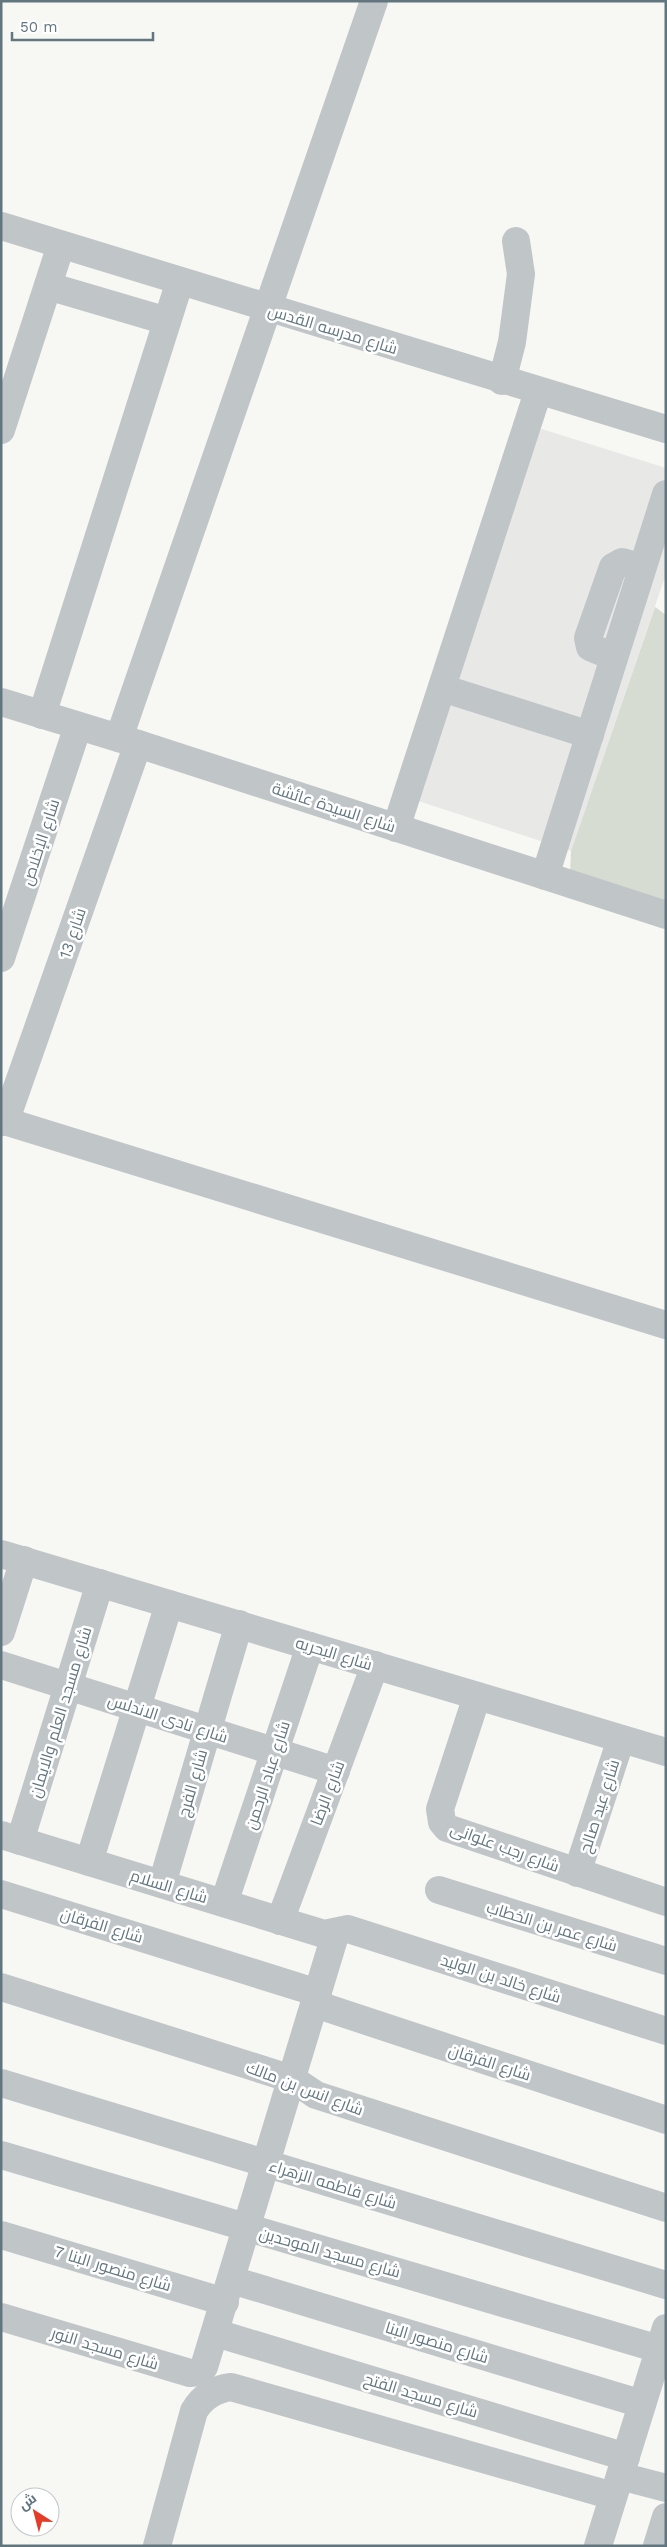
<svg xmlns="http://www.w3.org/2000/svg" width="667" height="2547" font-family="'Work Sans',Cairo,sans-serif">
<rect width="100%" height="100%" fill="#f7f7f4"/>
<path fill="#e8e8e7" d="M526 424 666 468V574L571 851 400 795Z"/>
<path fill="#d7dcd3" d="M655 607 666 615V904L570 873 571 851Z"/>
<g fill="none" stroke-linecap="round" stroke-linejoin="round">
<g stroke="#c0c5c8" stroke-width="28">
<path d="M1 226 666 429"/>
<path d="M48 286 167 321"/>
<path d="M502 381 512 342 521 274 516 241"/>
<path d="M1 430 61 245"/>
<path d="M614 657 590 647 588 638 613 567 622 562 642 568"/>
<path d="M442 688 590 735"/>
<path d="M1 702 138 744 666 915"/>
<path d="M42 715 180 281"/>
<path d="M119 738 374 1"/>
<path d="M396 828 538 392"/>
<path d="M545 876 666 494"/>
<path d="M1 958 78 726"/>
<path d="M1 1120 666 1325"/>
<path d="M5 1122 138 744"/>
<path d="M1 1554 666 1752"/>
<path d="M1 1632 24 1560"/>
<path d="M1 1665 336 1771"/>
<path d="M477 1696 440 1809 442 1822 447 1828 666 1902"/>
<path d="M1 1835 324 1934 348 1929 666 2031"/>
<path d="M20 1841 100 1583"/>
<path d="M89 1862 169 1604"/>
<path d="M577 1873 621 1739"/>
<path d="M162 1884 239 1624"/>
<path d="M439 1890 666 1961"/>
<path d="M1 1894 318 1993"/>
<path d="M224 1903 310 1646"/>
<path d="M280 1921 375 1665"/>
<path d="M1 1987 292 2079 316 2095 666 2208"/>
<path d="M315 2004 666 2120"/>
<path d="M1 2083 666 2285"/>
<path d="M1 2155 659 2349"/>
<path d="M1 2235 225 2302"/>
<path d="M232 2280 642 2404"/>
<path d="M1 2317 190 2373 199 2372 204 2367 336 1932"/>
<path d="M216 2333 626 2457"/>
<path d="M620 2476 666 2488"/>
<path d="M157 2546 194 2411C203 2396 215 2389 231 2387L613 2496"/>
<path d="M598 2546 666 2328"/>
<path d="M657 2546 666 2517"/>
</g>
</g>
<g text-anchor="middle" stroke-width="5" stroke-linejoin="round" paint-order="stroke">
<g font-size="16" fill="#62767f" stroke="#fff">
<text transform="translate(333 329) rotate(17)" y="6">شارع مدرسه القدس</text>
<text transform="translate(334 807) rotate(18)" y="6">شارع السيدة عائشة</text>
<text transform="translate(40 842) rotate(-72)" y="6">شارع الإخلاص</text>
<text transform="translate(72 933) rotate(-71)" y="6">شارع 13</text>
<text transform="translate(334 1653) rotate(17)" y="6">شارع البحريه</text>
<text transform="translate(60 1712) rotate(-73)" y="6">شارع مسجد العلم والايمان</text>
<text transform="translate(168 1718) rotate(18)" y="6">شارع نادى الاندلس</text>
<text transform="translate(267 1775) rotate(-72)" y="6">شارع عباد الرحمن</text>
<text transform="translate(192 1783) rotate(-74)" y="6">شارع الفرج</text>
<text transform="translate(327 1793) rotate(-69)" y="6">شارع الرضا</text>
<text transform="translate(599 1806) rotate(-72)" y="6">شارع عيد صالح</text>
<text transform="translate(505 1847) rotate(20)" y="6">شارع رجب علوانى</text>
<text transform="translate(169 1886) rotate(17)" y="6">شارع السلام</text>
<text transform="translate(102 1925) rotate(17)" y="6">شارع الفرقان</text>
<text transform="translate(552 1926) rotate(17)" y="6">شارع عمر بن الخطاب</text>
<text transform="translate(501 1978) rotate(18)" y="6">شارع خالد بن الوليد</text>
<text transform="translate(490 2062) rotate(18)" y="6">شارع الفرقان</text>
<text transform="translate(305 2088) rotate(21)" y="6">شارع انس بن مالك</text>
<text transform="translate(333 2184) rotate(17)" y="6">شارع فاطمه الزهراء</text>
<text transform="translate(330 2252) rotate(16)" y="6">شارع مسجد الموحدين</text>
<text transform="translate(113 2268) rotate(17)" y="6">شارع منصور البنا 7</text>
<text transform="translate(437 2342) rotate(17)" y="6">شارع منصور البنا</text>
<text transform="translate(105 2348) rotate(17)" y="6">شارع مسجد النور</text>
<text transform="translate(421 2395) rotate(17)" y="6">شارع مسجد الفتح</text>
</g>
</g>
<rect width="667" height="2547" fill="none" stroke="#62767f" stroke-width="5"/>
<g transform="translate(35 2512) rotate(324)"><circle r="24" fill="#ffffff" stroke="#c0c8cc"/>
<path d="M0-4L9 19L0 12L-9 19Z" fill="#e43d27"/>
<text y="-8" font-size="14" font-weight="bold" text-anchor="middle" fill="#62767f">ش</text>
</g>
<path d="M12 32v8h141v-8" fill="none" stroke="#62767f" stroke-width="2.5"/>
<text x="20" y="32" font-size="15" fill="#62767f" stroke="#ffffff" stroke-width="4" paint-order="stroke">50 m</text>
</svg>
